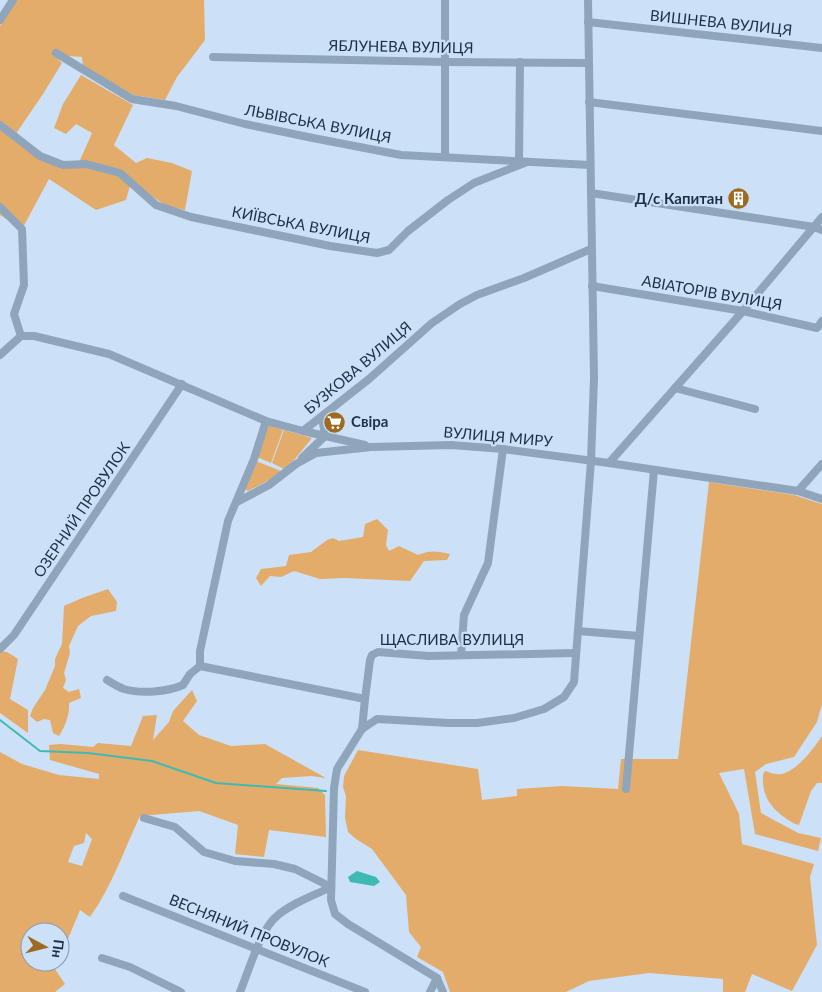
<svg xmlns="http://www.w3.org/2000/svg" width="822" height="992" font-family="Lato,sans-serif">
<rect width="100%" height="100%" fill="#cce1f7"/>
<g fill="#e3ac6b" fill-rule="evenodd">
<path d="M17 0H204L205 40 177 77 165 100 133 95 83 66 82 57 54 55 62 63 43 94 13 138 68 168 80 160 92 133 76 124 66 134 54 128 63 104 81 75 133 105 114 145 136 163 147 158 172 163 192 171 185 210 165 205 131 182 126 200 96 210 49 179 22 229 0 215V26Z"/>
<path d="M269 425 283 430 271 463 257 457Z"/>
<path d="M284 430 312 438 295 459 284 469 272 463Z"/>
<path d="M256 461 281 471 273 478 248 491 245 489Z"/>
<path d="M709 482 794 495 822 504V704L817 722 794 757 766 764 755 772 761 813 798 833 821 838 818 851 755 834 744 769 719 773 739 814 742 844 814 864 810 877 817 945 792 991 752 974 745 992H723V979L649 973 589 981 566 992H450L443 972 417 957 421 947 409 932 406 895 372 849 356 839 348 832 345 818 346 796 343 787 344 776 358 750 478 769 482 800 517 796V789L562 786 618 789 621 759H678Z"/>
<path d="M377 519 388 530 386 545 389 551 399 546 418 555C430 550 437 551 450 554L447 560 424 561 410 581 345 578 320 579 294 571 281 577 270 576 261 586 256 578 261 569 286 566 289 555 311 552 327 540 333 538 339 541 363 537 365 524Z"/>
<path d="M108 589 117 602 116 611 91 616 78 626 69 646 70 653 64 673 66 680 63 688 69 692 79 689 81 698 69 703C70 714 65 727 59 736L53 733 50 720 44 719 37 722 30 716 33 708 45 690 55 666V659L62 644 64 606 82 598Z"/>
<path d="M0 651 7 652 18 659 10 699 28 710V733L0 713Z"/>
<path d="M192 690 197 701 183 721 199 735 231 746 265 744 326 778 311 776 282 778 276 784 318 788 325 795 326 837 269 830 264 857 235 854 238 825 199 811 140 816C124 850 112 886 90 917L80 910 60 958V932H30V962H58L55 969 65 984 55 992H0V752L22 764 59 775 99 779V774L50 760 49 745 61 744 93 747 98 743 131 746 143 716 157 715 153 740 169 722 173 711ZM86 833 92 839 82 866 68 862 74 846 84 843Z"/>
<path d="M822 736V783H817L811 791 799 825 795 824C778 814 764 803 763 782 763 777 762 775 765 771 771 773 779 776 785 773 800 767 813 749 822 736Z"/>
</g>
<path fill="#3ebab4" d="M357 871 376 877 380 882 374 886 350 882 348 877Z"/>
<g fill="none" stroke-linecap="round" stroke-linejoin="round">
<path stroke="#3ebab4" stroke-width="2" d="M0 720 40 751 88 753 152 761 216 783 326 791"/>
<g stroke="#8fa5bc" stroke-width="8">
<path d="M0 20 13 0"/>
<path d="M588 22 822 48"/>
<path d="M56 53 132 99 176 106 245 124 313 138 401 155 590 165"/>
<path d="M213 57 446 62 588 63"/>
<path d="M589 102 822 131"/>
<path d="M0 125 40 156 63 165 86 164 120 173 156 205 191 217 330 246 377 253 389 250 408 231 448 200 474 183 527 162"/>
<path d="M445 156V0"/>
<path d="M519 162 520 62"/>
<path d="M591 193 814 227 822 230"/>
<path d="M0 207 22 229 24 285 14 314 21 336"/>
<path d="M592 286 743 311 817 328 822 321"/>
<path d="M0 355 21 336H34L109 354 266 421 303 431 369 379 432 323 460 304 477 295 524 278 591 249"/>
<path d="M675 388 755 409"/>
<path d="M303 431 365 445"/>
<path d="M302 458 325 436 322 417"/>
<path d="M609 463 743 311 822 217"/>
<path d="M798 491 822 464"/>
<path d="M237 502 269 485 296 464 316 453 371 447 451 445 503 449 609 463 798 491 822 499"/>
<path d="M578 631 639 636"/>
<path d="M0 649 14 635 182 384"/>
<path d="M461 655 464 615 488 563 503 449"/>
<path d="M200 666V651L228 521 254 459 266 421"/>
<path d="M200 666 365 699 362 729"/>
<path d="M107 680C112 683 118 687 124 689 141 694 167 692 183 685L190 674 200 666"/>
<path d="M365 699 370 660 372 655 378 652 429 656 576 653"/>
<path d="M626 789 654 470"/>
<path d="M144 818 175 827 204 852 235 861 274 864 295 869 331 887"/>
<path d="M123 896 365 992"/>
<path d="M102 958 130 967 181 992"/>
<path d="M240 992C248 973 261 928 277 916 292 903 313 896 331 887"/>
<path d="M430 992 437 978"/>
<path d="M443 992 437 978 348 924 335 914 331 900 334 788 337 769 362 729 377 719 449 723H477L514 718 544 709 564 697 574 682 591 461 594 378 588 0"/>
</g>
</g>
<defs>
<symbol id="building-disc" viewBox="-11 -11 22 22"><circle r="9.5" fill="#9e6a22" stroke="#cce1f7"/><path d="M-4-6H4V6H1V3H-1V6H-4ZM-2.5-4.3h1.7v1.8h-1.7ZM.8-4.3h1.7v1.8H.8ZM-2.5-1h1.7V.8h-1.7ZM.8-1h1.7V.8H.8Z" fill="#fff"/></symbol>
<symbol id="supermarket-disc" viewBox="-11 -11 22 22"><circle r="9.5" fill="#9e6a22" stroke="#cce1f7"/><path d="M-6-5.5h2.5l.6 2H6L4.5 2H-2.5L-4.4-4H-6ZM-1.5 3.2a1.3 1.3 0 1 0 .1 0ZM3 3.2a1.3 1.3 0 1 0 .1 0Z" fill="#fff"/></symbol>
</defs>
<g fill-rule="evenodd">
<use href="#building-disc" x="726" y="186" width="25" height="25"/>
<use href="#supermarket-disc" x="322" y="410" width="25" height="25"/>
</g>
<g text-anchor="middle" stroke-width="4.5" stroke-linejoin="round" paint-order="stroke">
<g font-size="15" fill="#1c3045" stroke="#cce1f7">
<text transform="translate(721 23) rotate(6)" y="5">ВИШНЕВА ВУЛИЦЯ</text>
<text transform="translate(401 47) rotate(1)" y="5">ЯБЛУНЕВА ВУЛИЦЯ</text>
<text transform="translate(318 124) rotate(11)" y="5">ЛЬВІВСЬКА ВУЛИЦЯ</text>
<text transform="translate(301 225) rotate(11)" y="5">КИЇВСЬКА ВУЛИЦЯ</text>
<text transform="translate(712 293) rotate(10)" y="5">АВІАТОРІВ ВУЛИЦЯ</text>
<text transform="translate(358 368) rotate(-40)" y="5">БУЗКОВА ВУЛИЦЯ</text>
<text transform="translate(498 437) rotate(5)" y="5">ВУЛИЦЯ МИРУ</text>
<text transform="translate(82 510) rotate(-56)" y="5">ОЗЕРНИЙ ПРОВУЛОК</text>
<text x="452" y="645">ЩАСЛИВА ВУЛИЦЯ</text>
<text transform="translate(249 931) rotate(22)" y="5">ВЕСНЯНИЙ ПРОВУЛОК</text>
</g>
<g font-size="15" font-weight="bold" fill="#1c3045" stroke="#cce1f7" text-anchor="end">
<text x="723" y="204">Д/с Капитан</text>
<text x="351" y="427" text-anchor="start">Свіра</text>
</g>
</g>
<g transform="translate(45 947) rotate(97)"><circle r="24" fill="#cce1f7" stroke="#869ab0"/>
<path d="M0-4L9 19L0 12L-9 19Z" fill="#9e6a22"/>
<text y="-8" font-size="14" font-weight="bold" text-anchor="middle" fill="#1c3045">Пн</text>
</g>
</svg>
